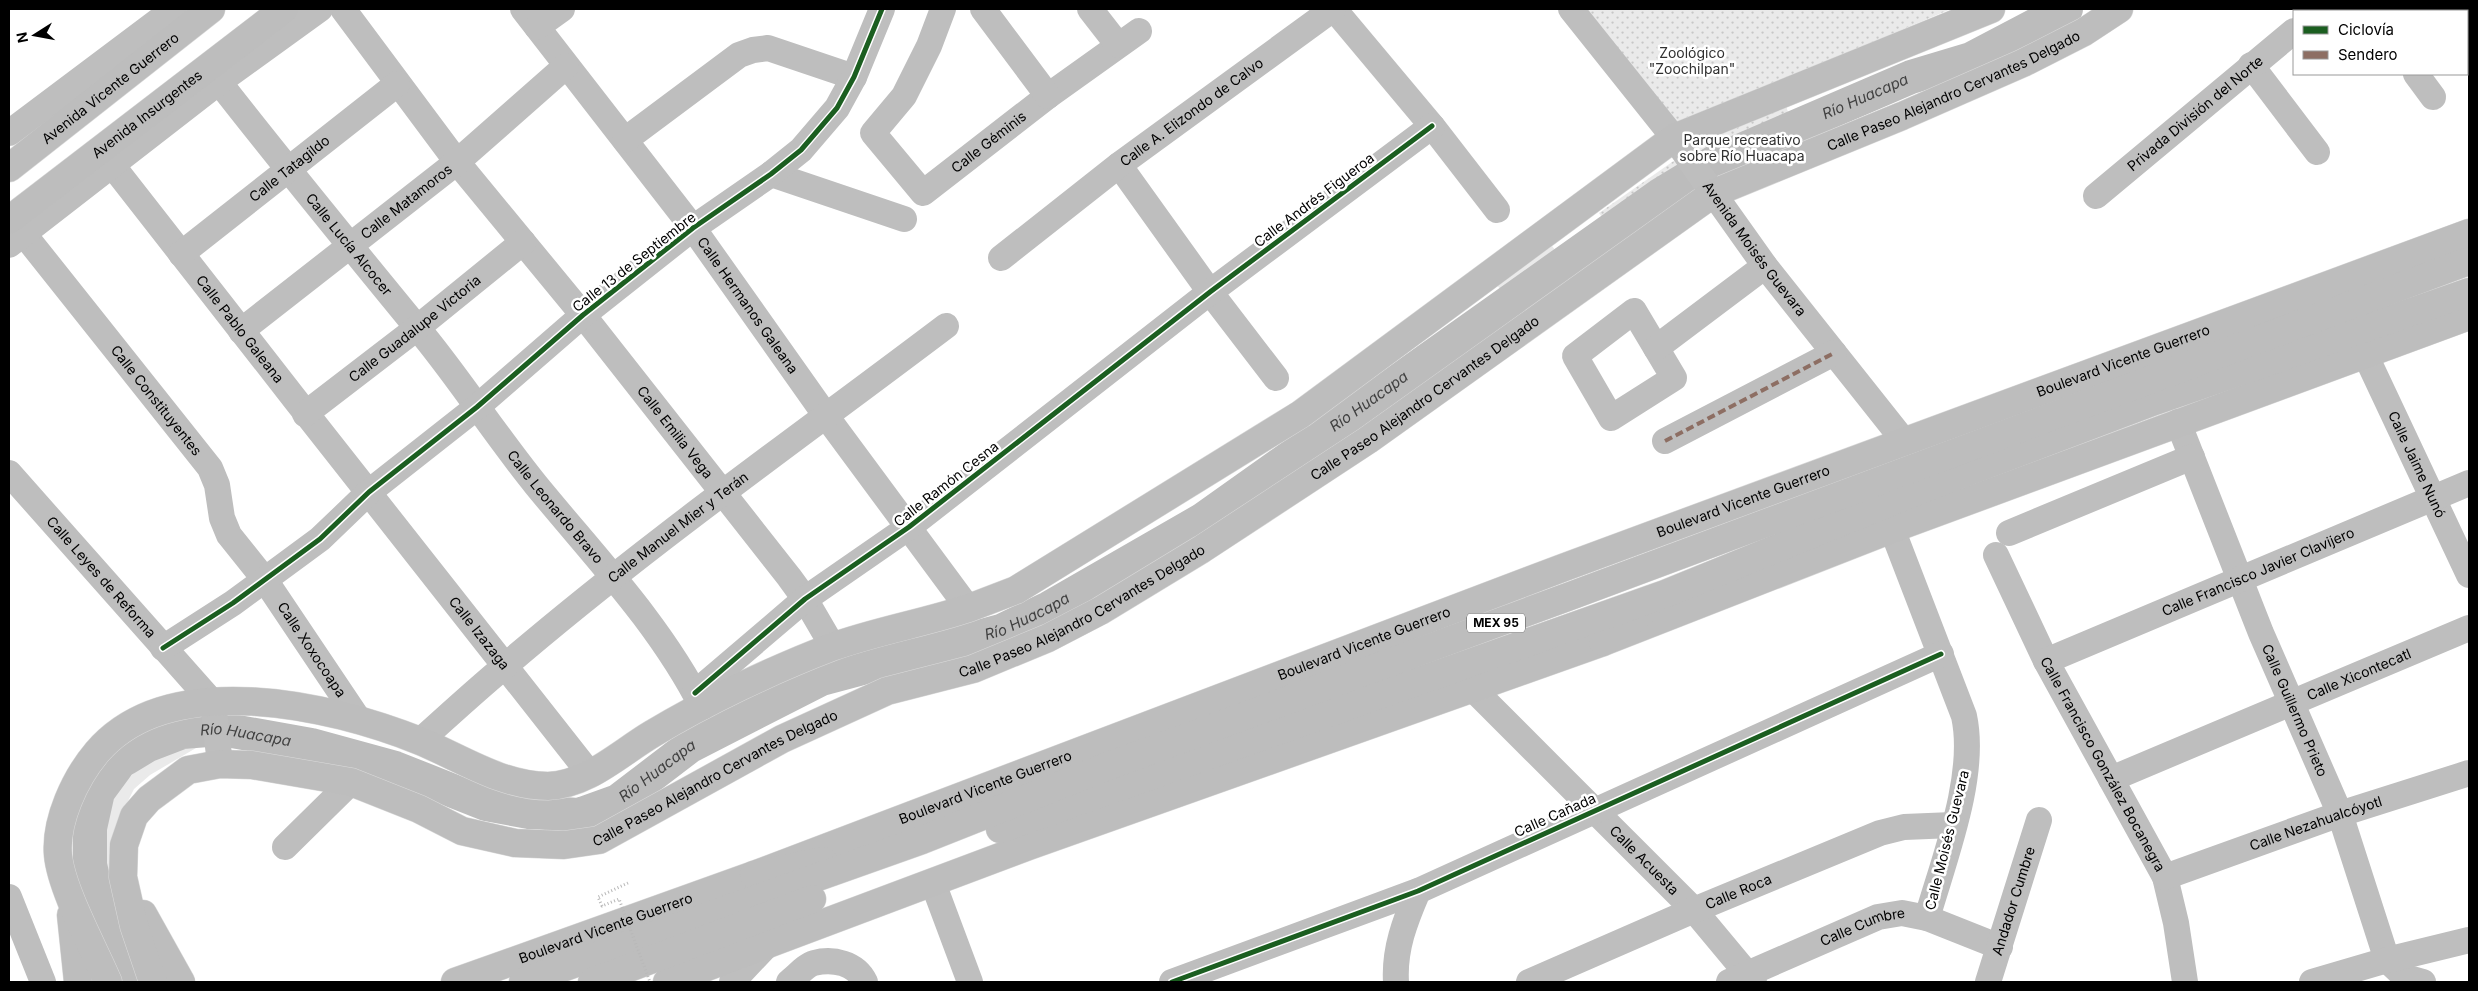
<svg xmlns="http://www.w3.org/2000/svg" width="2478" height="991" font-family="Inter,sans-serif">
<defs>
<pattern id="grass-dots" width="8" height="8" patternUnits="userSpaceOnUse" patternTransform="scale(1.25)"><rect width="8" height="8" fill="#eaeaea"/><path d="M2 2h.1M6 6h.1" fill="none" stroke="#c7c7c7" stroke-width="1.8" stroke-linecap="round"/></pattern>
</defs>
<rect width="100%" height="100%" fill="#fff"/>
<g fill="url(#grass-dots)">
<path d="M1586 9H1951L1675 126Z"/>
<path d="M1785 104 1802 148 1721 184 1691 145Z"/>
<path d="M1675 160 1698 193 1623 247 1599 213Z"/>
</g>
<g fill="#eaeaea">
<path d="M1552 246 1576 277 1521 317 1497 285Z"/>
<path d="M190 706 191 714C163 723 130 733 109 755 67 799 85 883 95 937 84 915 72 894 68 870 65 852 67 834 71 817 83 751 126 717 190 706Z"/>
<path d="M194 739 196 748 150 775 134 789 124 809 126 937C121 927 115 916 112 906 103 874 100 830 113 799 124 773 168 748 194 739Z"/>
</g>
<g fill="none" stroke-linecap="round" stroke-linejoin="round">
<path stroke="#bcbcbc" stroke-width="34" id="s1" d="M132 982 97 894 90 865V828L98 792 120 762 148 745 182 732 221 729 311 745 395 768 486 804 529 812 579 815 618 801 690 746 821 679 1001 631 1049 608 1202 520 1660 195 1716 161 1911 77 1971 59 2066 9"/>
<defs>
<g id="major">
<path id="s26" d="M9 168 211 9"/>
<path id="s27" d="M9 220 284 9"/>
<path d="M143 914 181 982"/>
<path d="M71 915 78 982"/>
<path d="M108 982C94 949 61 889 58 855 55 821 75 778 97 752 169 668 331 705 420 741 461 758 502 786 548 786 587 785 620 753 652 734 705 702 774 669 832 647 876 631 924 623 969 608 985 602 1000 596 1016 590L1301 414 1674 138 1991 9"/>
<path id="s28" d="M153 982 134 926 123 877 124 845 134 816 149 799 188 770 220 764 252 765 351 782 419 809 462 831 515 843 564 845 599 840 782 739 887 691 973 669 1048 638 1100 611 1202 549 1368 440 1714 193 1902 116 2023 63 2084 32 2119 9"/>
<path id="s29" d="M455 982 754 875 1565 567 2469 233"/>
<path d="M667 982 1029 846 1603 642 1892 529 2469 316"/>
</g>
<g id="highway">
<path d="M1603 642 1646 609"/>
<path d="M1000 829 1665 594 1925 488 2155 401 2469 292"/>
<path d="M754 875 823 861"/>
<path d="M523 982 922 840 1103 768 1573 595 2469 261"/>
<path d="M592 982 812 899"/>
</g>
</defs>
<use href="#major" stroke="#dbdbdb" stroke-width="29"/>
<use href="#highway" stroke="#dbdbdb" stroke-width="29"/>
<g stroke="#bebebe" stroke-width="26">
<path id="s2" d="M343 9 457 162 583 315 789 577 805 599 833 647"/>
<path id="s3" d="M523 9 693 228 826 416 968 608"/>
<path id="s4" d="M943 9 929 46 904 96 873 133 923 193 1048 96 1139 31"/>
<path d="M983 9 1048 96"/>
<path d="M1090 9 1118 45"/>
<path d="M1334 9 1432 126 1497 210"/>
<path id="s5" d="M1571 9 1674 138 1765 266 1904 441"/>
<path d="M2367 9 2369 11"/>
<path d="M2319 11 2322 9"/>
<path d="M537 27 562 9"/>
<path d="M2251 65 2317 152"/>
<path d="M2416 74 2433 97"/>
<path id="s6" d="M219 82C286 168 355 252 424 336 463 384 497 437 536 485 594 556 660 624 702 707"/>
<path d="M9 133 174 9"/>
<path d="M625 140 739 55 753 50 768 48 854 77"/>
<path id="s7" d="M112 165C270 369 431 571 590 774"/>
<path d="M1119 165 1210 292 1276 378"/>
<path d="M771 174 904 219"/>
<path id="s8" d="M2096 196 2294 31"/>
<path id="s9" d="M23 233 210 468 217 485 222 518 229 535 265 580 359 720"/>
<path d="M9 245 219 82 320 9"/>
<path id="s10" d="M181 254 397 84"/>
<path id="s11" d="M1001 258 1119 165 1333 9"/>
<path d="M1634 311 1674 378 1611 418 1575 356Z"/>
<path id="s12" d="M241 331 457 162 566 66"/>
<path d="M1656 348 1765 266"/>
<path id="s13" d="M2365 354 2469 575"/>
<path id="s14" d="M305 414 417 328 523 242"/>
<path id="s15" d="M2178 422 2261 633 2340 814 2387 960 2405 977 2423 982"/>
<path d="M1665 441 1834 353"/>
<path id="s16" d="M9 473 213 703 220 764"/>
<path d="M1892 529 1964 716C1977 776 1944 859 1927 918"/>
<path d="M2009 533 2192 457"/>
<path id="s17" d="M1996 555 2046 661 2165 877 2176 923 2185 982"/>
<path d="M163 648 233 603 320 539 369 492 477 407 583 315 693 228 771 174 801 150 837 108 854 77 882 9"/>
<path id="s18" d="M2046 661 2469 483"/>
<path id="s19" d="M1471 687 1694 910 1754 982"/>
<path d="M695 693 805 599 909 527 1210 292 1432 126"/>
<path id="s20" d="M420 741C448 716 476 690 505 666 646 545 798 438 946 326"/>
<path id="s21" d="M2111 779 2469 628"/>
<path d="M285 847 351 782"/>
<path id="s22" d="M2165 877 2340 814 2469 773"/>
<path d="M933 883 970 982"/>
<path d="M9 897 43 982"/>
<path d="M732 982 767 945"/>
<path d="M789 982C796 977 806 965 814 963 833 958 856 963 865 982"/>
<path d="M1172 982 1418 891 1941 654"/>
<path d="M1396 982C1394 949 1405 921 1418 891"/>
<path id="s23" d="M1529 982 1694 910 1880 833 1904 827 1953 825"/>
<path id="s24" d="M1729 982 1878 917 1902 913 1927 918 2000 947"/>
<path id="s25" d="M1988 982 2039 820"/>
<path d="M2312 982 2387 960 2469 940"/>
</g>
<use href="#major" stroke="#bdbdbd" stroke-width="28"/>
<use href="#highway" stroke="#bdbdbd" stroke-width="28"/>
<path stroke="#b8b8b8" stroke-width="3" stroke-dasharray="1 2.5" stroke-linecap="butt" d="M628 883 598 897 602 906 619 899 650 982"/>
<path stroke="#8d6e63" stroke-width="4" stroke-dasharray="8 4" stroke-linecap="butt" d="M1665 441 1834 353"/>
<defs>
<g id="cycleway">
<path d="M163 648 233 603 320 539 369 492 477 407 583 315 693 228 771 174 801 150 837 108 854 77 882 9"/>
<path d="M695 693 805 599 909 527 1210 292 1432 126"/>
<path d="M1172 982 1418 891 1941 654"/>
</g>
</defs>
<use href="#cycleway" stroke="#fff" stroke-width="8"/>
<use href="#cycleway" stroke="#1b5e20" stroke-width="5"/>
</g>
<g text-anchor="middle" stroke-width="5" stroke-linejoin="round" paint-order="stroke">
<rect fill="#fff" stroke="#4c4c4c" stroke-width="1" x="1467" y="613.5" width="58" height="19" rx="4"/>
<g font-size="12" font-weight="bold" fill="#000">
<text x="1496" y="627">MEX 95</text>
</g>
<g font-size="14" fill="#303030" stroke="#fff">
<text x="1692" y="58">Zoológico<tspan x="1692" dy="16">"Zoochilpan"</tspan></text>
<text x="1742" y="145">Parque recreativo<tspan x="1742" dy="16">sobre Río Huacapa</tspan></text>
</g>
<g font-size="14" fill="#000" stroke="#fff">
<text dy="5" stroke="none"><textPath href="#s26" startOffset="129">Avenida Vicente Guerrero</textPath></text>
<text dy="5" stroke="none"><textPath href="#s28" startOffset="2225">Calle Paseo Alejandro Cervantes Delgado</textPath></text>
<text dy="5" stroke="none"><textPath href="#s11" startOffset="240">Calle A. Elizondo de Calvo</textPath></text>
<text dy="5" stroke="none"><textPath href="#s8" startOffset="129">Privada División del Norte</textPath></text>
<text dy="5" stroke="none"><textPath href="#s27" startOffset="174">Avenida Insurgentes</textPath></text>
<text dy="5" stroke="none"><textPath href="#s4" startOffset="305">Calle Géminis</textPath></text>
<text dy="5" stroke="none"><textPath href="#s10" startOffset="138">Calle Tatagildo</textPath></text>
<text transform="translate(1314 200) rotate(-37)" y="5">Calle Andrés Figueroa</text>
<text dy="5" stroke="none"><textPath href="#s12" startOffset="210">Calle Matamoros</textPath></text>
<text dy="5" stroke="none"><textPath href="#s6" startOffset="208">Calle Lucía Alcocer</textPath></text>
<text dy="5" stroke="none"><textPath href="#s5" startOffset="302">Avenida Moisés Guevara</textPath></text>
<text transform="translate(634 262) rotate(-38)" y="5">Calle 13 de Septiembre</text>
<text dy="5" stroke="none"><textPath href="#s3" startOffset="372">Calle Hermanos Galeana</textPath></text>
<text dy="5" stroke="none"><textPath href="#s14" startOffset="139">Calle Guadalupe Victoria</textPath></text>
<text dy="5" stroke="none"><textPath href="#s7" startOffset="208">Calle Pablo Galeana</textPath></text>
<text dy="5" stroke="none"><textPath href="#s29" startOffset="1780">Boulevard Vicente Guerrero</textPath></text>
<text dy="5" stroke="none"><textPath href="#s28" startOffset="1610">Calle Paseo Alejandro Cervantes Delgado</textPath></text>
<text dy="5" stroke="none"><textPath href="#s9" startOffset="214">Calle Constituyentes</textPath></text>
<text dy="5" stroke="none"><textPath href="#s2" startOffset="538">Calle Emilia Vega</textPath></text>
<text dy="5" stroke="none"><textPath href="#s13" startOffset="122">Calle Jaime Nunó</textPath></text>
<text transform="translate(946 484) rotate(-38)" y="5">Calle Ramón Cesna</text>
<text dy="5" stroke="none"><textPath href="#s29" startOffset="1375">Boulevard Vicente Guerrero</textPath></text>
<text dy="5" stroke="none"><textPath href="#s6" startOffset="542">Calle Leonardo Bravo</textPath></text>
<text dy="5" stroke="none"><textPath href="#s20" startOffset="335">Calle Manuel Mier y Terán</textPath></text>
<text dy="5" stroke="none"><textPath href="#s18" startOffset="230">Calle Francisco Javier Clavijero</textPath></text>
<text dy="5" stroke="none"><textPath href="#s16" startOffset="139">Calle Leyes de Reforma</textPath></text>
<text dy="5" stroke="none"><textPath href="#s28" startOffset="1205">Calle Paseo Alejandro Cervantes Delgado</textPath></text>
<text dy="5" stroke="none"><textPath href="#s7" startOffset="595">Calle Izazaga</textPath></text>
<text dy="5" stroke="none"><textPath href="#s29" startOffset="970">Boulevard Vicente Guerrero</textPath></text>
<text dy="5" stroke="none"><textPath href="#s9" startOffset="512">Calle Xoxocoapa</textPath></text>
<text dy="5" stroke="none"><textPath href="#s21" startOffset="269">Calle Xicontecatl</textPath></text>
<text dy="5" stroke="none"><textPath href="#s15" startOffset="311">Calle Guillermo Prieto</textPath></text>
<text dy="5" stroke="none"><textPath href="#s17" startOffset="235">Calle Francisco González Bocanegra</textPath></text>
<text dy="5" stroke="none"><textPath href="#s28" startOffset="800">Calle Paseo Alejandro Cervantes Delgado</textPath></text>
<text dy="5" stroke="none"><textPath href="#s29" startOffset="565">Boulevard Vicente Guerrero</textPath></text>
<text transform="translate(1555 815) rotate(-24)" y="5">Calle Cañada</text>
<text dy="5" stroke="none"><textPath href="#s22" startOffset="160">Calle Nezahualcóyotl</textPath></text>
<text transform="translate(1947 840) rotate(-76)" y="5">Calle Moisés Guevara</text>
<text dy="5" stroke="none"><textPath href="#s19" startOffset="245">Calle Acuesta</textPath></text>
<text dy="5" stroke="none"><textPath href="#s23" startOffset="228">Calle Roca</textPath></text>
<text dy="5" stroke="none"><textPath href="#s25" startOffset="85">Andador Cumbre</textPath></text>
<text dy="5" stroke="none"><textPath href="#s29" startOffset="160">Boulevard Vicente Guerrero</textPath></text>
<text dy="5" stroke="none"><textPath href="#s24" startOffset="145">Calle Cumbre</textPath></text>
</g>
<g font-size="15" font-style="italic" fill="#414141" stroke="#fff">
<text dy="5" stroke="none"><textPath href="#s1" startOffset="2199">Río Huacapa</textPath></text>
<text dy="5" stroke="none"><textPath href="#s1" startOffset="1614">Río Huacapa</textPath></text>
<text dy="5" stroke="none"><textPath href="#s1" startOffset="1209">Río Huacapa</textPath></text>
<text dy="5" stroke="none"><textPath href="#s1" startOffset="369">Río Huacapa</textPath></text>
<text dy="5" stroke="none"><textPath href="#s1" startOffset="805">Río Huacapa</textPath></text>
</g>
</g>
<rect width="2478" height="991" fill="none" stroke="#000000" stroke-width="20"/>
<rect x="2293" y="10" width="175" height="65" fill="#ffffff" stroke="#999999"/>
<rect x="2303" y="26" width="25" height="8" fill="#1b5e20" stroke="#999999"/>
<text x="2338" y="35" font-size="15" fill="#000000">Ciclovía</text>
<rect x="2303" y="51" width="25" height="8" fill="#8d6e63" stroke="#999999"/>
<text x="2338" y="60" font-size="15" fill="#000000">Sendero</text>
<g transform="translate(35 35) rotate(259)" stroke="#ffffff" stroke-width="4" paint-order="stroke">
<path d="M0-4L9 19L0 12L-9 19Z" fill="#000000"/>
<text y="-8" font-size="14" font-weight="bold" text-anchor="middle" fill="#000000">N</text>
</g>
</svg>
